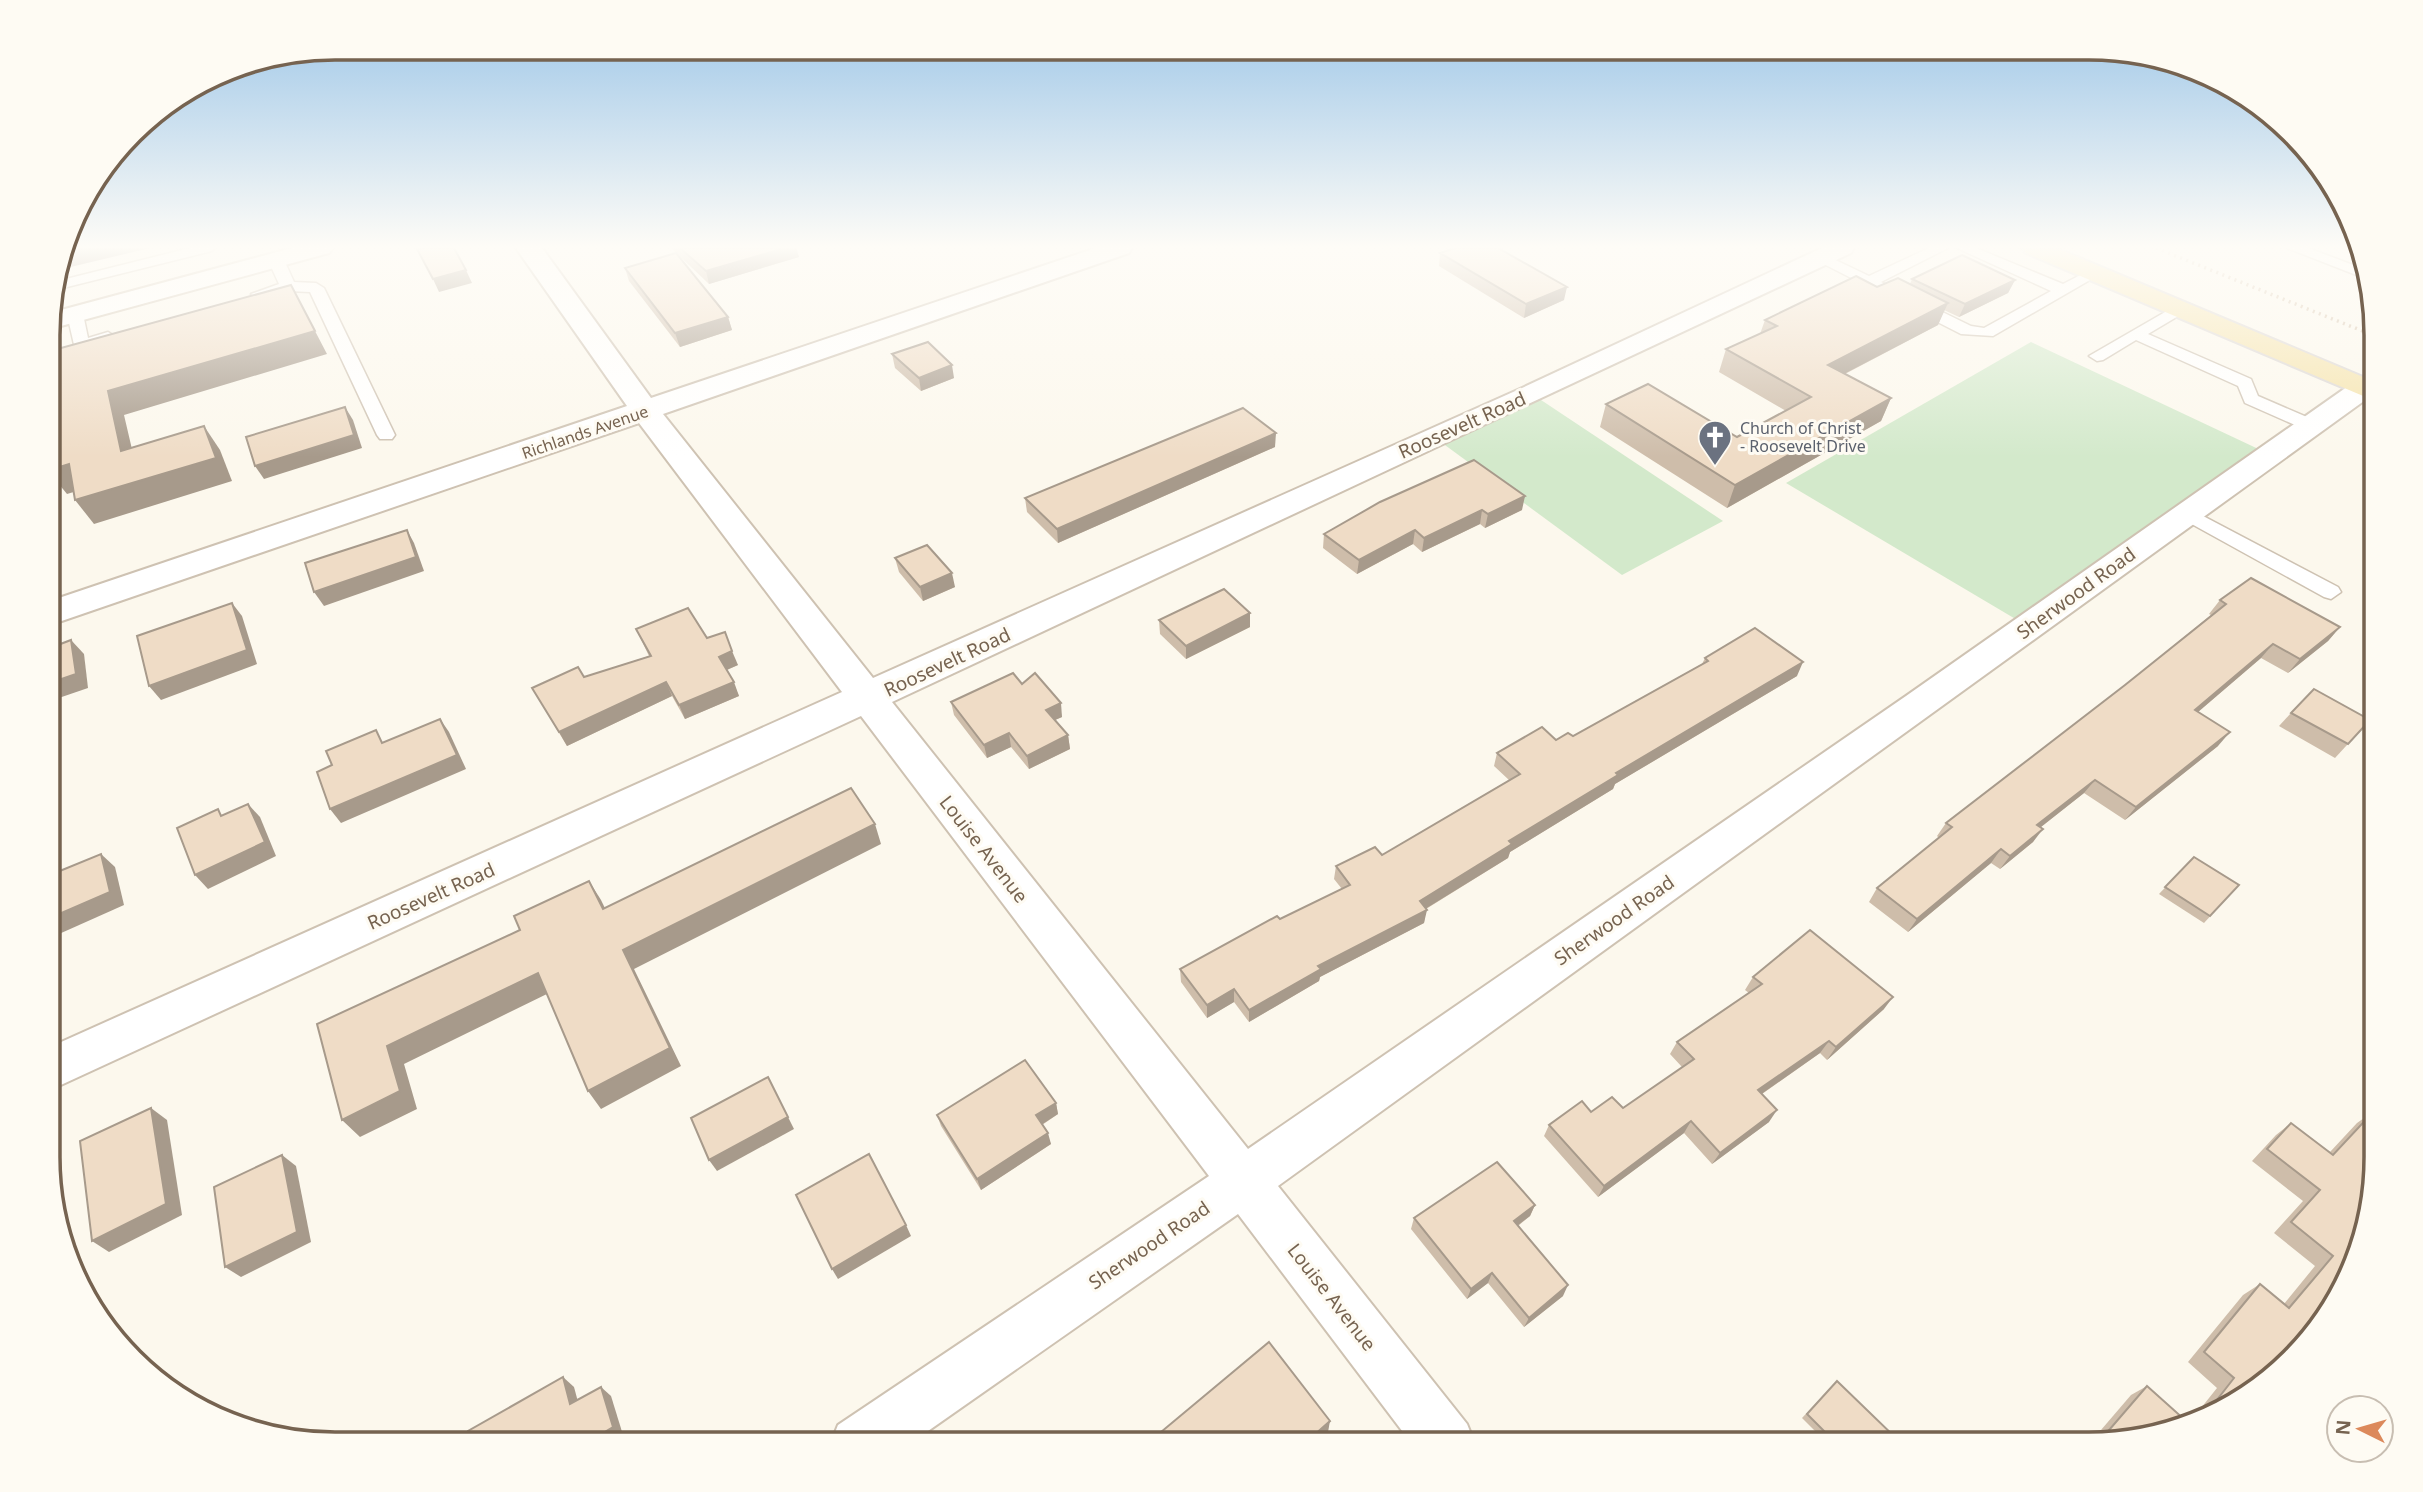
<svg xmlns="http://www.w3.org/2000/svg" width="2423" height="1492" font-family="'Noto Sans',sans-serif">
<rect width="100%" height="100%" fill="#fcf8ed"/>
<g fill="#d3e9cb">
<path d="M2031 342 2269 454 2029 627 1786 483Z"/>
<path d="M1532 394 1723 521 1622 575 1434 437Z"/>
</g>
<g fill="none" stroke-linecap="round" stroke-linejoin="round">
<defs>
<g id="service">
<path d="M190 248H215L212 251 51 291 54 282Z"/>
<path d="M1929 248H1948L1881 282 1971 326 1984 328 2051 291 1957 248H1976L2063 284 2094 268 2102 273 1993 336 1961 334 1812 258 1815 255H1825L1869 276Z"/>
<path d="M2287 248H2308L2361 268 2364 278Z"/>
<path d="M276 255 284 260 294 282 316 283 324 288 395 435 392 439H380L377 435 310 292 288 291 259 299 251 294 279 284 268 260Z"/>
<path d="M2179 304 2185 306V312L2148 334 2251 379 2258 396 2316 421 2319 425 2316 429H2304L2245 403 2238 386 2136 340 2103 360 2097 361 2089 356Z"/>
<path d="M75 309 83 314 88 338 108 332 116 337 114 340 81 350 75 349 67 314Z"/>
<path d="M2186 507 2338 587 2341 592 2331 599 2324 597 2179 517 2176 513Z"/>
</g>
<path id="minor" d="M516 248H542L651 398 1096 248H1132L1129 253 663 414 873 678 1522 388 1822 248H1854L1851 253 892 702 1248 1149 1906 696 2354 382 2364 379 2374 382 2375 393 1278 1186 1467 1424 1475 1444H1412L1238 1214 908 1445H830L838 1425 1209 1176 861 716 50 1090V1047L842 692 639 423 50 625V601L627 406Z"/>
<path id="secondary" d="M292 248H333L329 253 50 329V313Z"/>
<path id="primary" d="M2022 248H2056L2375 382V401L2026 253Z"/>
</defs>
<use href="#service" stroke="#cec2b2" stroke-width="3"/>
<use href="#minor" stroke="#cec2b2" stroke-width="4"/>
<use href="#secondary" stroke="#d0c3b0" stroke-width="4"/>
<use href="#primary" stroke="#dbd6d2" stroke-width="4"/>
<path stroke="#d5c0a8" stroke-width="3.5" stroke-dasharray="2 4.5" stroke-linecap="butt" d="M2156 248 2375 336"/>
<use href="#service" fill="#fff" fill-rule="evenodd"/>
<use href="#minor" fill="#fff" fill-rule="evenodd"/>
<use href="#secondary" fill="#fff" fill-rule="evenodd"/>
<use href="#primary" fill="#f5e3ab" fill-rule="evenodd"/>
</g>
<g fill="#cebdaa">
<path d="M671 248H796L799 257 709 284Z"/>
<path d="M1440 253 1564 300 1524 318 1439 266Z"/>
<path d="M625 268 728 317 732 330 680 347 629 281Z"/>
<path d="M1912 279 2015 280 2008 293 1959 317 1944 310 1938 325 1845 374 1891 398 1881 421 1727 508 1600 427 1606 404 1737 437 1786 411 1719 372 1726 349 1760 334 1765 320 1877 287 1910 284Z"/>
<path d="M892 354 954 378 921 391 895 368Z"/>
<path d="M1275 447 1058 543 1027 512 1025 498Z"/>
<path d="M1380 502 1522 510 1485 528 1480 524 1422 552 1413 544 1357 574 1323 548 1324 534Z"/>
<path d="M895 558 955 587 923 601 899 572Z"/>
<path d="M2220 600 2340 627 2328 641 2288 673 2261 658 2198 712 2218 746 2125 820 2084 793 2041 827 2033 842 2000 869 1991 863 1908 932 1869 902 1877 888 1939 838 1937 836 1946 823 2125 685 2211 615 2209 614Z"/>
<path d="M1250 613V627L1186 659 1160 634 1159 620Z"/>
<path d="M636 629 707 638 738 665 727 670 739 696 685 719 672 696 567 746 532 688 584 677 649 656Z"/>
<path d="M1705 658 1797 676 1615 784 1613 789 1510 852 1508 858 1426 909 1424 923 1320 977 1319 981 1249 1022 1234 1002 1207 1018 1181 982 1180 969 1342 889 1334 879 1336 866 1382 855 1509 780 1494 766 1497 753 1573 736 1702 664Z"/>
<path d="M1022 684 1062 717 1055 720 1068 735 1070 749 1029 769 1011 747 987 758 954 715 951 702Z"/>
<path d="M2291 713 2370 720 2335 758 2279 726Z"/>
<path d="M2194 857 2239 885 2204 923 2159 894Z"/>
<path d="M1753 977 1884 1009 1827 1060 1820 1053 1762 1094 1769 1122 1712 1164 1684 1133 1598 1197 1544 1136 1549 1125 1591 1112 1623 1108 1682 1067 1670 1054 1677 1042 1749 993 1745 990Z"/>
<path d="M1056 1103 1058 1114 1042 1125 1051 1144 981 1190 941 1126 937 1115Z"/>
<path d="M2374 1111 2361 1250 2233 1406 2193 1418 2217 1388 2188 1362 2243 1295 2260 1284 2284 1304 2315 1266 2274 1233 2303 1201 2252 1161 2276 1135 2291 1123 2330 1152 2357 1123Z"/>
<path d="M1535 1205 1530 1216 1518 1226 1563 1296 1524 1327 1488 1283 1467 1299 1411 1229 1414 1218Z"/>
<path d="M1837 1381 1893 1444H1828L1802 1418Z"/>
<path d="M2147 1386 2107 1444H2089L2131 1395Z"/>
</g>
<g fill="#a79a8b">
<path d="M65 248H150L58 270Z"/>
<path d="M785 248H796L799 257 709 284 706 271Z"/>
<path d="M466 270 472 283 439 292 433 279Z"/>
<path d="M2015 280 2008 293 1959 317 1965 304Z"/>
<path d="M291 285 327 354 124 415 138 475 121 451 108 391Z"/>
<path d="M1567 287 1564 300 1524 318 1526 304Z"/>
<path d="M1948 303 1938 325 1819 387 1828 365Z"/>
<path d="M728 317 732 330 680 347 675 333Z"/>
<path d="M952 365 954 378 921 391 919 378Z"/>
<path d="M1891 398 1881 421 1727 508 1735 485Z"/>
<path d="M345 407 353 420 362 448 264 479 255 466Z"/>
<path d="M204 426 220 450 232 481 94 524 75 500Z"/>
<path d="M1276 433 1275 447 1058 543 1057 529Z"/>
<path d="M69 464 87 488 67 494 50 473V470Z"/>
<path d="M1525 496 1522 510 1485 528 1488 514Z"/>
<path d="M1482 510 1480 524 1422 552 1424 538Z"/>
<path d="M407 530 414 543 424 571 324 606 314 592Z"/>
<path d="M1415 530 1413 544 1357 574 1359 560Z"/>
<path d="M952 573 955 587 923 601 920 587Z"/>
<path d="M232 603 242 616 257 664 161 700 149 686Z"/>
<path d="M1250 613V627L1186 659V646Z"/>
<path d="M2340 627 2328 641 2288 673 2300 659Z"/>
<path d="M71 640 84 654 88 688 50 701V683Z"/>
<path d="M2273 644 2261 658 2184 724 2195 710Z"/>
<path d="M732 651 738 665 724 671 719 657Z"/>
<path d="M1803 662 1797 676 1615 784 1613 789 1510 852 1508 858 1417 914 1420 901 1509 841 1616 773Z"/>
<path d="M666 682 672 696 567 746 559 732Z"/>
<path d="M734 682 739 696 685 719 679 705Z"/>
<path d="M1061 703 1062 717 1048 723 1046 710Z"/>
<path d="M440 719 449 732 466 769 341 823 330 809Z"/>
<path d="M2230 732 2218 746 2125 820 2136 807Z"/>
<path d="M1009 733 1011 747 987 758 984 745Z"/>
<path d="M1068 735 1070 749 1029 769 1027 756Z"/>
<path d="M2095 780 2084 793 2027 838 2037 825Z"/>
<path d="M248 804 260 817 276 856 208 889 195 875Z"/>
<path d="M875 824 881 844 634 969 681 1066 601 1109 588 1091 623 950Z"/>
<path d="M2043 829 2033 842 2000 869 2010 856Z"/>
<path d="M2001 849 1991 863 1908 932 1917 919Z"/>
<path d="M101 854 115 867 124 905 50 938V918Z"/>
<path d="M589 881 601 900 615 929 603 909Z"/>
<path d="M1427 910 1424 923 1320 977 1319 981 1249 1022V1010L1318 966Z"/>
<path d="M538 973 551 992 404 1064 417 1109 360 1137 342 1120 387 1046Z"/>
<path d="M1234 989V1002L1207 1018V1005Z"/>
<path d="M1893 997 1884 1009 1827 1060 1836 1047Z"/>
<path d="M1829 1041 1820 1053 1750 1102 1758 1090Z"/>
<path d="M768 1077 794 1129 717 1171 709 1160Z"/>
<path d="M1056 1103 1058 1114 1038 1127 1036 1115Z"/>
<path d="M151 1108 167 1120 182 1215 109 1252 92 1241Z"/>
<path d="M1777 1110 1769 1122 1712 1164 1720 1153Z"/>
<path d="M1691 1121 1684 1133 1598 1197 1604 1186Z"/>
<path d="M1048 1133 1051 1144 981 1190 977 1179Z"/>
<path d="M282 1155 296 1166 311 1242 241 1277 225 1267Z"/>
<path d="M1535 1205 1530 1216 1509 1232 1514 1221Z"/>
<path d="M906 1225 911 1236 838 1279 832 1269Z"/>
<path d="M1492 1273 1488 1283 1467 1299 1471 1289Z"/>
<path d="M1568 1285 1563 1296 1524 1327 1529 1318Z"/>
<path d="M563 1377 574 1387 581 1413 570 1404Z"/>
<path d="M601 1387 611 1396 623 1435 608 1445H583Z"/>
<path d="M1330 1421 1328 1432 1314 1444H1304Z"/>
</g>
<g fill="#efdcc6" stroke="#a79a8b" stroke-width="2">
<path d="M423 248H454L466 270 433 279 417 249Z"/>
<path d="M680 248H785L706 271Z"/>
<path d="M1455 248H1498L1567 287 1526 304 1440 253Z"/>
<path d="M676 253 728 317 675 333 625 268Z"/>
<path d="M1962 255 2015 280 1965 304 1912 279Z"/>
<path d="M1856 276 1877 287 1898 278 1948 303 1828 365 1891 398 1735 485 1606 404 1648 384 1737 437 1811 397 1726 349 1777 326 1765 320Z"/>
<path d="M291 285 315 331 108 391 121 451 204 426 216 458 75 500 69 464 50 470V351Z"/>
<path d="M928 342 952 365 919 378 892 354Z"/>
<path d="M345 407 354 435 255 466 246 437Z"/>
<path d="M1243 408 1276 433 1057 529 1025 498Z"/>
<path d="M1474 460 1525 496 1488 514 1482 510 1424 538 1415 530 1359 560 1324 534 1380 502Z"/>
<path d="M407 530 416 557 314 592 305 563Z"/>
<path d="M927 545 952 573 920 587 895 558Z"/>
<path d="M2251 578 2340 627 2300 659 2273 644 2195 710 2230 732 2136 807 2095 780 2037 825 2043 829 2010 856 2001 849 1917 919 1877 888 1952 827 1946 823 2125 685 2226 604 2220 600Z"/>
<path d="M1224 589 1250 613 1186 646 1159 620Z"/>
<path d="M232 603 247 650 149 686 137 636Z"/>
<path d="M688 608 707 638 725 632 732 651 719 657 734 682 679 705 666 682 559 732 532 688 578 667 584 677 651 656 636 629Z"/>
<path d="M1755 628 1803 662 1616 773 1618 775 1509 841 1512 844 1420 901 1427 910 1318 966 1321 969 1249 1010 1234 989 1207 1005 1180 969 1277 916 1280 919 1350 885 1336 866 1375 847 1382 855 1520 774 1497 753 1542 727 1556 740 1568 733 1573 736 1708 661 1705 658Z"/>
<path d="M71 640 76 674 50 683V648Z"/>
<path d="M1013 673 1022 684 1035 673 1061 703 1046 710 1068 735 1027 756 1009 733 984 745 951 702Z"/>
<path d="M2314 689 2370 720 2348 744 2291 713Z"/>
<path d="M440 719 457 755 330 809 317 772 332 765 326 751 376 730 382 743Z"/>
<path d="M851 788 875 824 623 950 670 1048 588 1091 538 973 387 1046 400 1091 342 1120 317 1024 520 930 514 916 589 881 603 909Z"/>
<path d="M248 804 265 842 195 875 177 828 218 809 221 816Z"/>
<path d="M101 854 110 892 50 918V875Z"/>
<path d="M2194 857 2239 885 2210 916 2165 887Z"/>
<path d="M1810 930 1893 997 1836 1047 1829 1041 1758 1090 1777 1110 1720 1153 1691 1121 1604 1186 1549 1125 1582 1101 1591 1112 1612 1097 1623 1108 1694 1059 1677 1042 1762 984 1753 977Z"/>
<path d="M1025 1060 1056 1103 1036 1115 1048 1133 977 1179 937 1115Z"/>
<path d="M768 1077 788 1117 709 1160 691 1118Z"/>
<path d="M151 1108 166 1204 92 1241 80 1141Z"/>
<path d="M2374 1111 2375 1112V1176L2361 1250 2328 1317 2233 1406 2206 1414 2234 1378 2204 1352 2260 1284 2289 1308 2333 1256 2291 1222 2320 1190 2267 1149 2291 1123 2333 1155Z"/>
<path d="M869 1154 906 1225 832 1269 796 1195Z"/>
<path d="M282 1155 297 1232 225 1267 214 1187Z"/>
<path d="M1497 1162 1535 1205 1514 1221 1568 1285 1529 1318 1492 1273 1471 1289 1414 1218Z"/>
<path d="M1269 1342 1330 1421 1304 1444H1151L1149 1442Z"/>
<path d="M563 1377 570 1404 601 1387 613 1427 583 1445H471L468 1431Z"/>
<path d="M1837 1381 1897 1439 1893 1444H1837L1807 1414Z"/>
<path d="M2147 1386 2185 1420 2107 1444H2097Z"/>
</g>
<linearGradient id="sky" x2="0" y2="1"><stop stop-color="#99c4e7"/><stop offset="0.54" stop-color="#fefcf7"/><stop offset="1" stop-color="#fefcf7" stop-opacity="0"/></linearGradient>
<rect width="2423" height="457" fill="url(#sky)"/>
<defs>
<symbol id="church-pin" viewBox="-11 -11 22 30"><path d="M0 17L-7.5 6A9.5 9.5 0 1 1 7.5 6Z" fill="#6b7280" stroke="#fefbf3"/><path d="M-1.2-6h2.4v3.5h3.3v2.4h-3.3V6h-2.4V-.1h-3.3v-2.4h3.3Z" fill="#fff"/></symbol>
</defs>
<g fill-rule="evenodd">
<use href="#church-pin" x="1696" y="418" width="38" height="52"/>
</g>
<g text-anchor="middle" stroke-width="6" stroke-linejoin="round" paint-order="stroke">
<g font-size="16" fill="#5b616d" stroke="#fefbf3" text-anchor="start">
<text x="1740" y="434">Church of Christ<tspan x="1740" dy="18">- Roosevelt Drive</tspan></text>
</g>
<g font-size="16" fill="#766350" stroke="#fefbf3">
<text transform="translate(585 432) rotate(-19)" y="6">Richlands Avenue</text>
</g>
<g font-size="19" fill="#766350" stroke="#fefbf3">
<text transform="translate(1462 425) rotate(-24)" y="7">Roosevelt Road</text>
<text transform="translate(2076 593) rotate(-36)" y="7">Sherwood Road</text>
<text transform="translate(947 662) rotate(-25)" y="7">Roosevelt Road</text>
<text transform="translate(984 849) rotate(52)" y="7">Louise Avenue</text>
<text transform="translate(431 896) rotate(-24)" y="7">Roosevelt Road</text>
<text transform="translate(1614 920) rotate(-35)" y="7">Sherwood Road</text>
<text transform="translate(1149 1245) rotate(-34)" y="7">Sherwood Road</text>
<text transform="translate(1332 1297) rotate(52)" y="7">Louise Avenue</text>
</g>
</g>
<path d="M0 0H2423V1492H0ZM335 60H2089A275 275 0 0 1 2364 335V1157A275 275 0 0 1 2089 1432H335A275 275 0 0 1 60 1157V335A275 275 0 0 1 335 60Z" fill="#fefbf3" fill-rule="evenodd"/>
<path fill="none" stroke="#766350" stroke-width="3.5" d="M335 60H2089A275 275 0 0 1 2364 335V1157A275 275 0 0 1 2089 1432H335A275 275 0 0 1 60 1157V335A275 275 0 0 1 335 60Z"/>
<g transform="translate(2360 1429) rotate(275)"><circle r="33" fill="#fefbf3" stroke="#c8beb2" stroke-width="2"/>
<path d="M0-5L12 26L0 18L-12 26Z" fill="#dc895b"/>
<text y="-10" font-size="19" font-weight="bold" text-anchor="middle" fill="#766350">N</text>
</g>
</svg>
